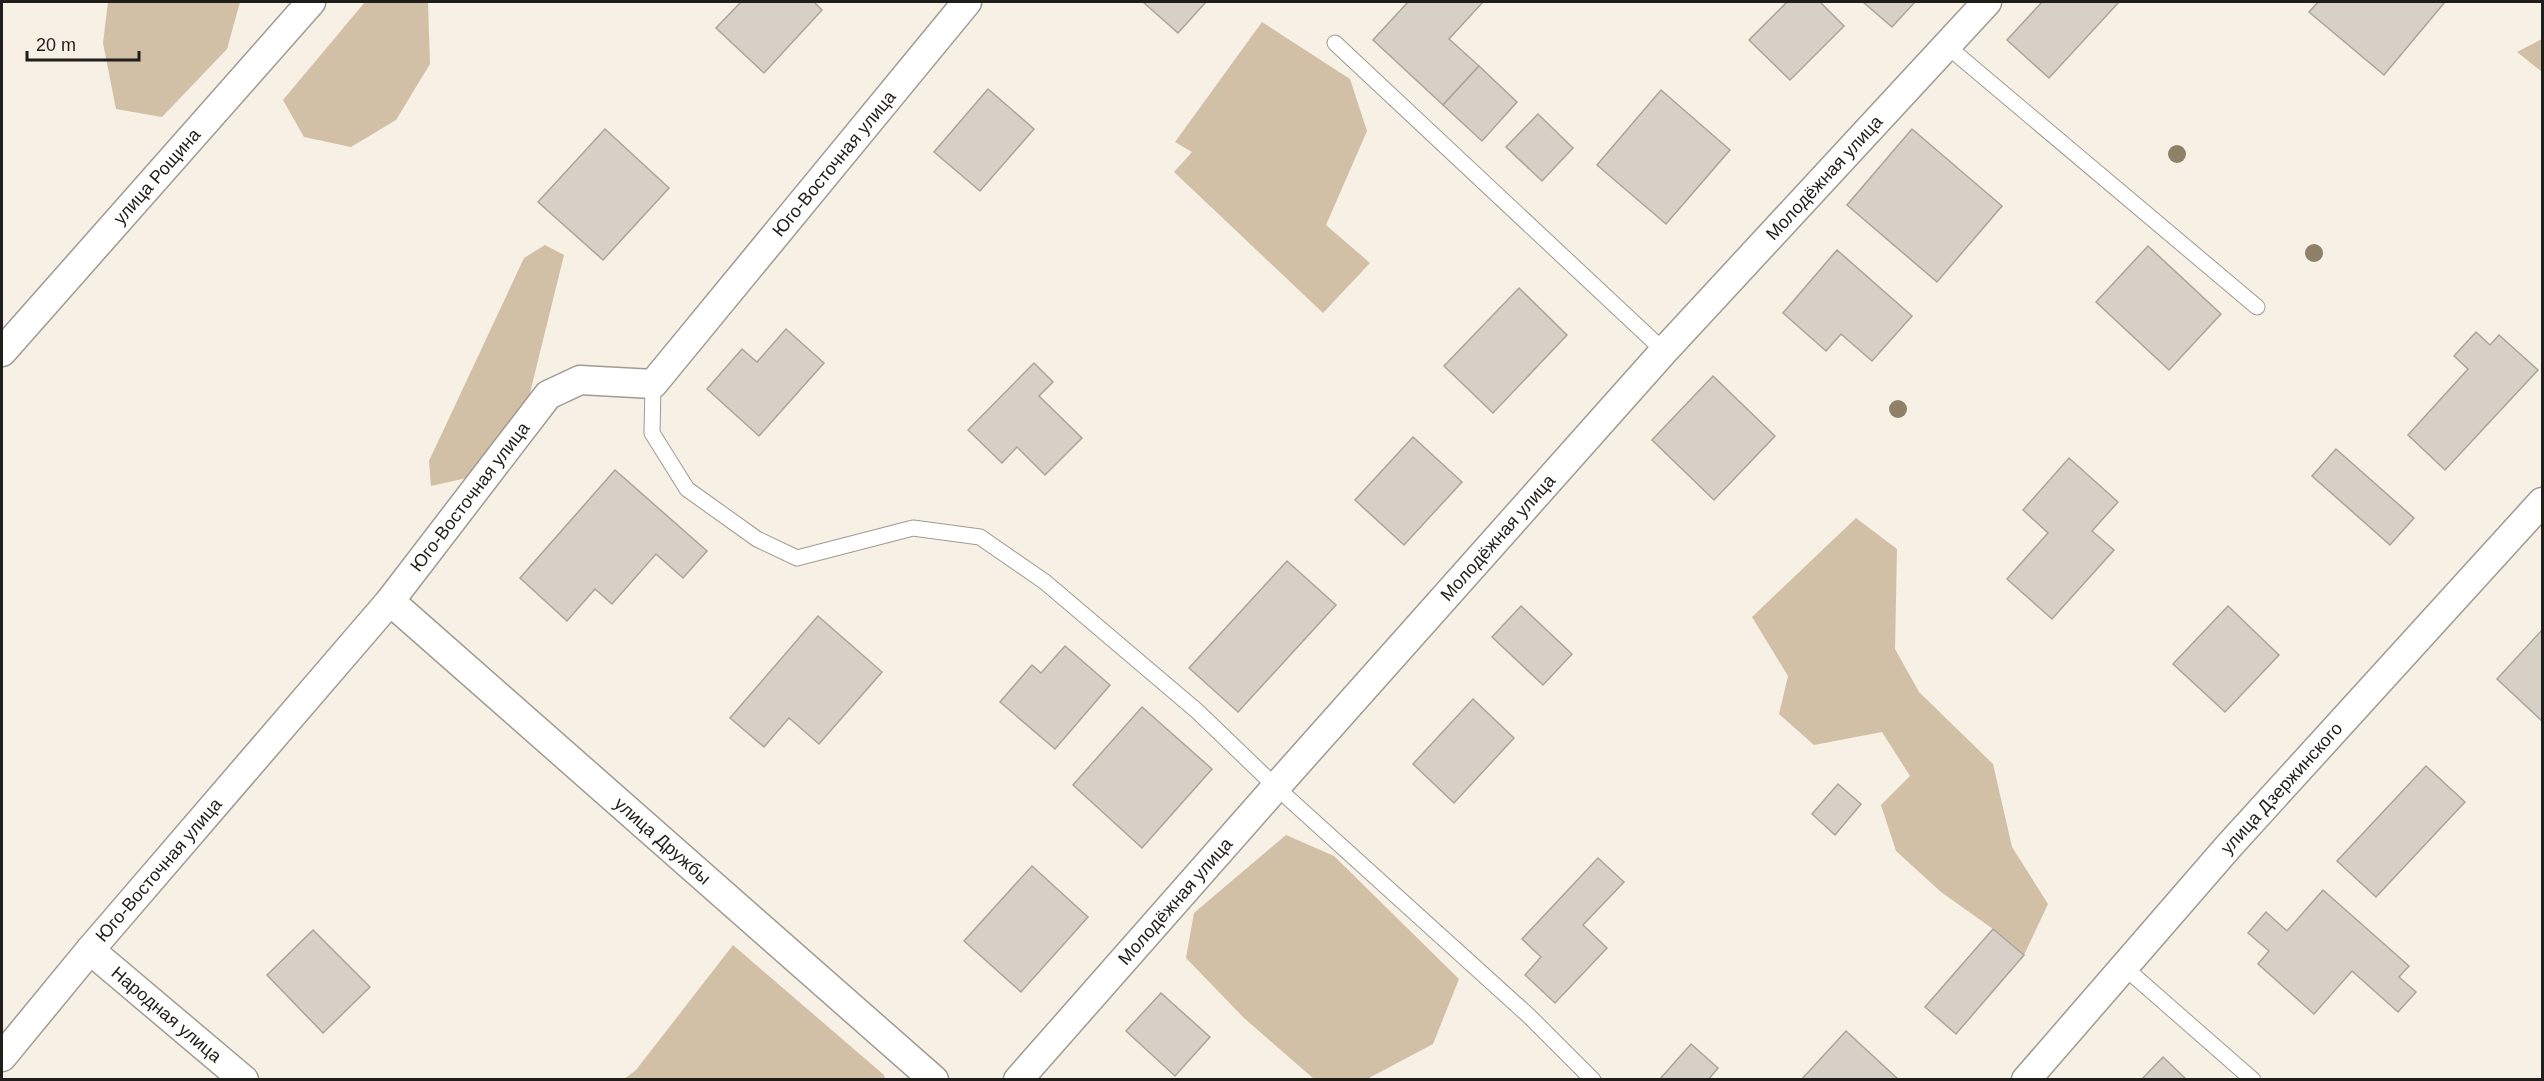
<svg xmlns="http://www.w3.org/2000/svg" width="2544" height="1081" font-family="Helvetica,sans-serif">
<rect width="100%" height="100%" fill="#f6f0e5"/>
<g fill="#d1c0a5">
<path d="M108 2H240L227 49 162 117 116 109 103 43Z"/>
<path d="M365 2H428L430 64 396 120 351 147 304 137 283 100Z"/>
<path d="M1262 22 1350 79 1367 131 1326 225 1370 263 1323 313 1174 172 1192 152 1175 142Z"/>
<path d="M2542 39V72L2517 52Z"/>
<path d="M545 245 564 255 529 397 471 477 431 486 429 461 524 258Z"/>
<path d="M1856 518 1897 549 1895 649 1919 692 1993 764 2012 847 2048 904 2024 955 1993 929 1941 892 1896 851 1881 805 1910 776 1882 732 1814 745 1779 714 1788 676 1752 617Z"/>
<path d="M1286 835 1334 856 1459 979 1433 1044 1367 1079H1314L1244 1018 1186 958 1194 913Z"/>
<path d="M733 945 884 1075 885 1079H624L636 1070Z"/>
</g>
<g fill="#d6d0c6" stroke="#aaa59b" stroke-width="1.5">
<path d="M741 2H814L822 10 764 73 716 28Z"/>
<path d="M1143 2H1206L1178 33Z"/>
<path d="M1408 2H1483L1449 39 1479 66 1443 105 1373 40Z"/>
<path d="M1787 2H1820L1844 26 1790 80 1749 40Z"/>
<path d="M1863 2H1915L1892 27Z"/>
<path d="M2042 2H2119L2049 78 2007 40Z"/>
<path d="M2318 2H2445L2384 75 2309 12Z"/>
<path d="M1479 66 1517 102 1482 141 1443 105Z"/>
<path d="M988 89 1034 129 980 191 934 152Z"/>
<path d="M1661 90 1730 150 1666 224 1597 165Z"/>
<path d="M1538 114 1573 148 1542 181 1506 147Z"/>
<path d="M605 129 669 188 603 260 538 202Z"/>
<path d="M1912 129 2002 206 1937 282 1847 205Z"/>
<path d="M2148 246 2221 314 2169 370 2096 302Z"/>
<path d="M1837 250 1912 316 1872 361 1841 334 1826 351 1783 313Z"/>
<path d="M1519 288 1567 335 1493 413 1444 366Z"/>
<path d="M786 329 824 363 759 436 707 389 742 349 757 362Z"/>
<path d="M2476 332 2490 345 2499 335 2538 370 2445 470 2408 435 2468 369 2454 356Z"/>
<path d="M1034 363 1053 382 1039 396 1082 438 1045 475 1017 447 1002 463 968 430Z"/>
<path d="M1713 376 1775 436 1714 500 1652 440Z"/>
<path d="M1413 437 1462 482 1404 545 1355 500Z"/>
<path d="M2336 449 2414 518 2390 545 2312 476Z"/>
<path d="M2069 458 2118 502 2092 531 2114 550 2052 619 2007 579 2048 533 2023 510Z"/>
<path d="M615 470 707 551 683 578 656 554 612 604 595 589 567 621 520 578Z"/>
<path d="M1287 561 1336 605 1238 712 1189 668Z"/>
<path d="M1521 606 1572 654 1543 685 1492 637Z"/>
<path d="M2228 606 2279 655 2225 712 2173 664Z"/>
<path d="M818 616 882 672 819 744 789 718 764 747 730 718Z"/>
<path d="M2542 630V721L2497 679Z"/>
<path d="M1065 646 1110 685 1055 749 1000 702 1032 665 1041 673Z"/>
<path d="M1473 699 1514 738 1454 803 1413 764Z"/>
<path d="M1142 707 1212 769 1142 848 1073 785Z"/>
<path d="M2426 766 2465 802 2376 897 2337 861Z"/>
<path d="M1838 784 1861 804 1835 835 1812 814Z"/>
<path d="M1598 858 1624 882 1583 925 1607 948 1555 1003 1525 975 1541 957 1522 939Z"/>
<path d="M1032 866 1088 917 1021 992 964 941Z"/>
<path d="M2323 890 2409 966 2399 977 2416 992 2398 1012 2352 971 2314 1014 2258 964 2269 951 2248 933 2266 912 2287 931Z"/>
<path d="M1993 929 2024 955 1956 1034 1925 1007Z"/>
<path d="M313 930 370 987 323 1033 267 975Z"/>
<path d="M1161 993 1210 1037 1175 1076 1126 1031Z"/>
<path d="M1846 1031 1899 1080H1801Z"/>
<path d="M1691 1044 1718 1068 1708 1080H1659Z"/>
<path d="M2163 1057 2187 1080H2141Z"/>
</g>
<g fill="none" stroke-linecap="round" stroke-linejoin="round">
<defs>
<g id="lane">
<path d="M1335 43 1664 351"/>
<path d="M1947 46 2257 307"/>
<path d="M653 384 652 433 687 489 757 539 797 558 913 528 980 537 1045 582 1197 711 1276 787 1529 1016 1593 1080"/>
<path d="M2124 967 2253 1080"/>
</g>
<g id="street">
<path id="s1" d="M2 352 311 2"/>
<path id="s2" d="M390 601 934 1080"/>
<path id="s3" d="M90 950 244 1080"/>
<path id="s4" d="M2 1057 90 950 390 601 548 395 580 380 653 384 967 2"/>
<path id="s5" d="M1018 1080 1276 787 1664 351 1987 2"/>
<path id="s6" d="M2026 1080 2228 847 2542 502"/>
</g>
</defs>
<use href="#lane" stroke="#a09a91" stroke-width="17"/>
<use href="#street" stroke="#a09a91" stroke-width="31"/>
<use href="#lane" stroke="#fff" stroke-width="15"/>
<use href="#street" stroke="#fff" stroke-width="28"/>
</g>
<g fill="#8e8167">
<circle cx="2177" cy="154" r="9"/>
<circle cx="2314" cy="253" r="9"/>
<circle cx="1898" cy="409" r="9"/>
</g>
<g text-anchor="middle" stroke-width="4.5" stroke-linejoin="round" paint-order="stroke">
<g font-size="18" fill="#201e1a" stroke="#f6f0e5">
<text dy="6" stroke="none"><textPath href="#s4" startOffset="1252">Юго-Восточная улица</textPath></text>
<text dy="6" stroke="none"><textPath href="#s1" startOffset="234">улица Рощина</textPath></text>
<text dy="6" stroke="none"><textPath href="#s5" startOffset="1210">Молодёжная улица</textPath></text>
<text dy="6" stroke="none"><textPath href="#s4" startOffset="730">Юго-Восточная улица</textPath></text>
<text dy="6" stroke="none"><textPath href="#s5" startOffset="724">Молодёжная улица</textPath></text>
<text dy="6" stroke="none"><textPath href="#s6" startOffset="388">улица Дзержинского</textPath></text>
<text dy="6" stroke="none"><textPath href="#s2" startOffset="363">улица Дружбы</textPath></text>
<text dy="6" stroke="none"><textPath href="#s4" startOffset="244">Юго-Восточная улица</textPath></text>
<text dy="6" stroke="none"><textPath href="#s5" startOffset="238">Молодёжная улица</textPath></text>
<text dy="6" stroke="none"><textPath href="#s3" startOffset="100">Народная улица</textPath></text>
</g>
</g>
<rect width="2544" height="1081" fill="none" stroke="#201e1a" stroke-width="6"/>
<path d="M27 51v9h112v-9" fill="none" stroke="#201e1a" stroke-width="3"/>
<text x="36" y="51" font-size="18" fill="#201e1a" stroke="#f6f0e5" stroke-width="4.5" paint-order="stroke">20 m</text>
</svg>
